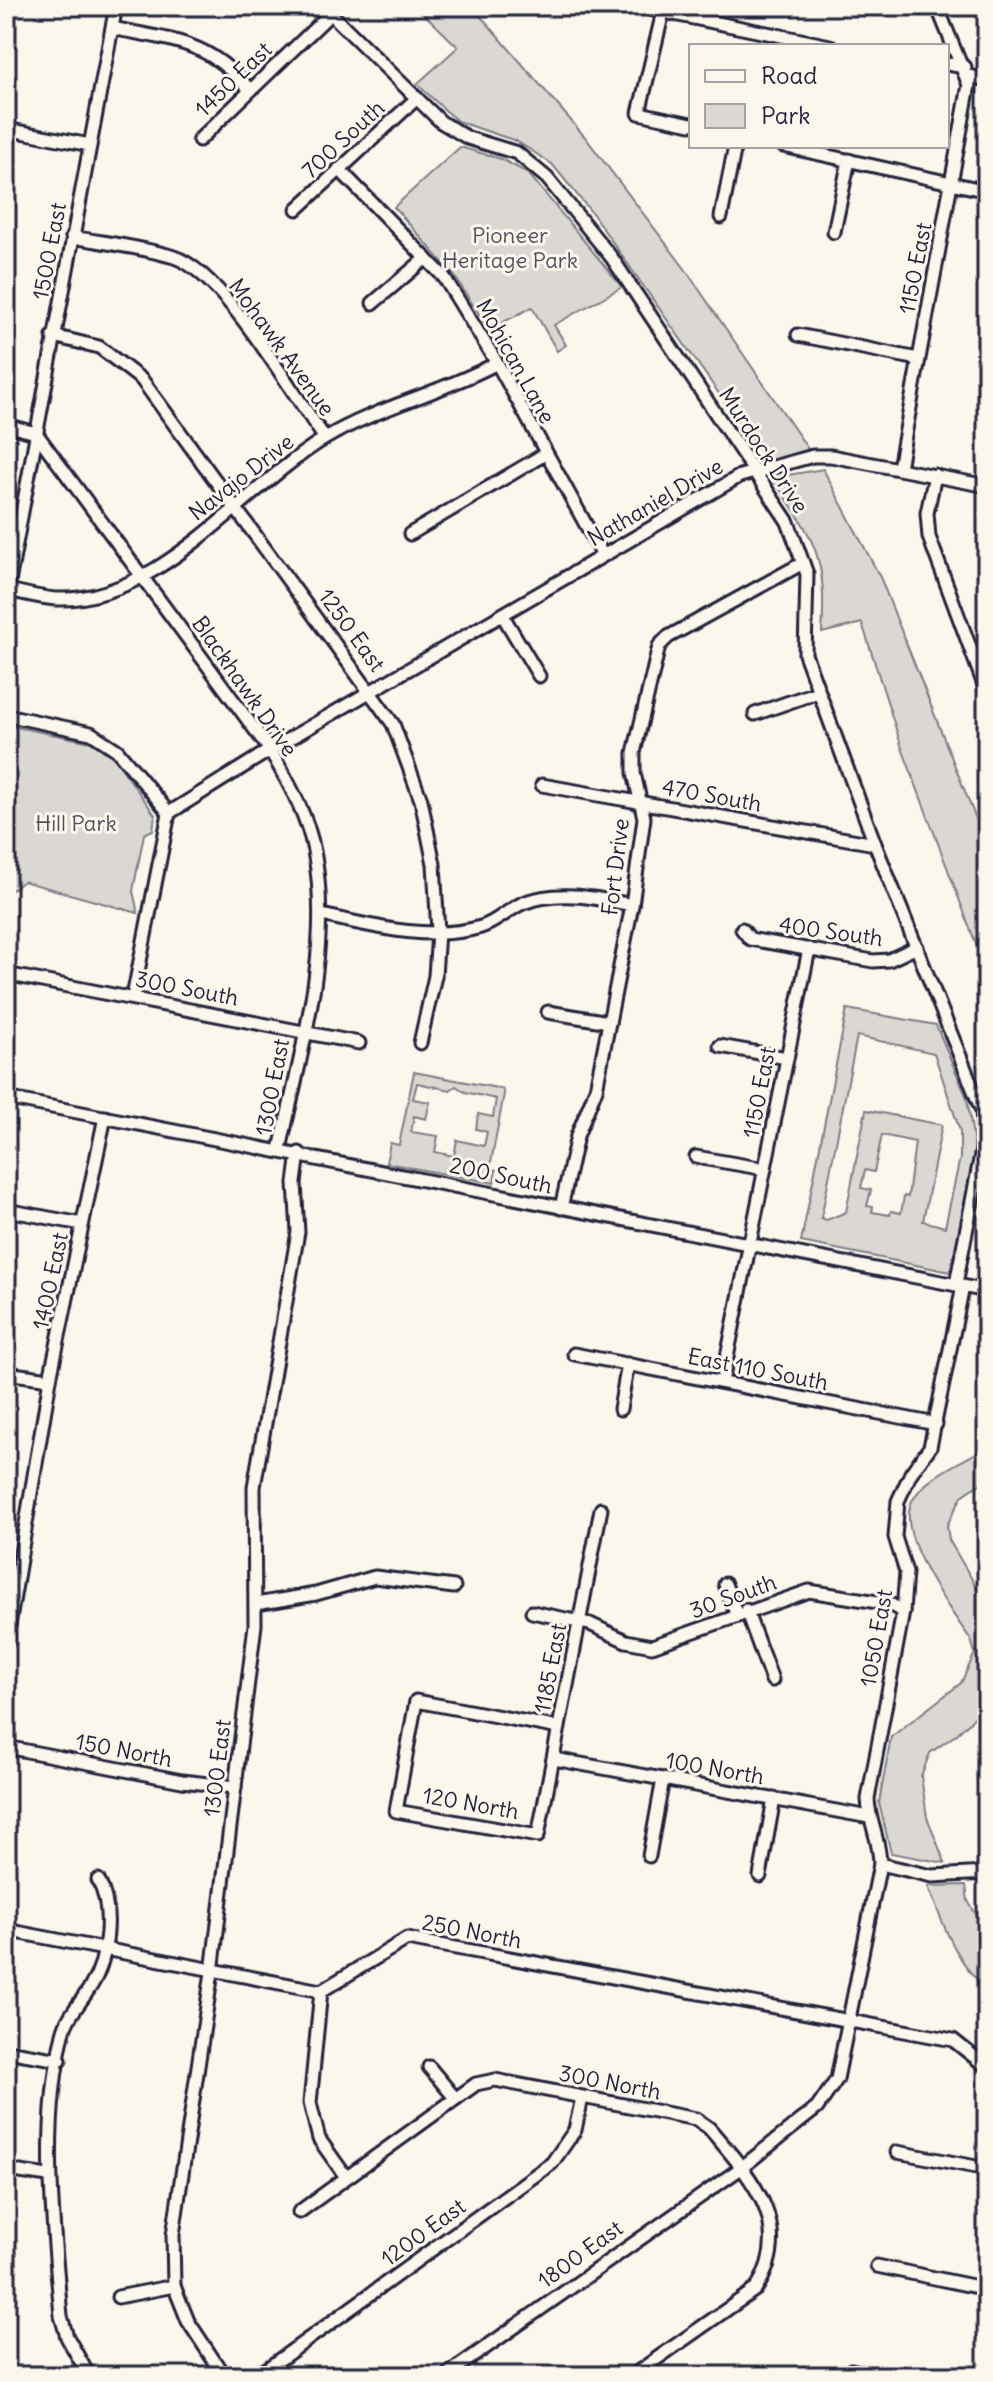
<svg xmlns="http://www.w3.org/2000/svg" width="993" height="2382" font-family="Delius,sans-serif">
<rect width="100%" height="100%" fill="#fbf7ec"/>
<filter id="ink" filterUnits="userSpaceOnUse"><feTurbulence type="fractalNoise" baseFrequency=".0125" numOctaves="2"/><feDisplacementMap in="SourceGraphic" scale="16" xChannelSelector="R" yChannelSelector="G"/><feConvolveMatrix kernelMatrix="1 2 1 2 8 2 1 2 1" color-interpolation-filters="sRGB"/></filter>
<g filter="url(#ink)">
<g fill="#dbd8d3" stroke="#7e7d87" stroke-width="2" fill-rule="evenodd">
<path d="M416 6H470L486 22 585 137 683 266 810 452 772 463 765 459 592 213 552 164 516 141 457 121 417 84 458 47Z"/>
<path d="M460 147 501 159 528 173 622 287 554 325 566 345 557 351 532 307 489 330 454 275 394 207Z"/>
<path d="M823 469 880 577 987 847V973L902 748 862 623 822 633C827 559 816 540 774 481L777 477Z"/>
<path d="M6 725 91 742 114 758 155 815 153 830 144 834 133 891 138 913 23 881 6 895Z"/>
<path d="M847 1009 936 1025 967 1098 975 1150 951 1272 801 1242ZM857 1036 934 1053 960 1131V1158L945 1227 923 1221 942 1125 866 1110 846 1212 827 1220 821 1218ZM882 1135 915 1142 908 1197 904 1196 901 1213 891 1211 890 1215 872 1212 873 1207 867 1206 871 1190 861 1188 865 1170 874 1172Z"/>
<path d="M414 1072 502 1089 504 1094 490 1168 496 1170 494 1183 386 1163 390 1143 399 1145ZM417 1083 450 1090 456 1086 465 1092 496 1099 493 1117 478 1114 476 1129 487 1132 484 1146 457 1140 454 1156 435 1152 438 1136 411 1132 414 1116 426 1119 430 1102 413 1099Z"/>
<path d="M987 1447V1479L962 1496 947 1525 949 1540 987 1605V1705L957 1734 930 1753 921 1776 927 1817 945 1863 891 1853 879 1803 891 1737 961 1683 975 1653 971 1640C951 1611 895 1536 912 1501 925 1476 964 1461 987 1447Z"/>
<path d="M966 1885 968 1901 987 1933V1989C956 1964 942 1921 928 1886Z"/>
</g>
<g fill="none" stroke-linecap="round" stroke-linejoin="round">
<defs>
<g id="minor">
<path d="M323 6 441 122 468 138 517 153 547 178 612 258 788 522 807 574 805 654 875 844 982 1111 984 1139 956 1284"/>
<path d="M635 6 830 46"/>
<path d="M663 12 639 113 691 124"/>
<path d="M112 28C173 41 206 39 250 90"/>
<path d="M947 64 965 67"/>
<path d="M968 76 987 80"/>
<path d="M6 129 90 145"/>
<path d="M199 140 330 14"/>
<path d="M783 146 987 191"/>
<path d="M339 169 444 277 497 363 602 554"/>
<path d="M297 209 417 98"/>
<path d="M721 217 735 146"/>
<path d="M834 232 849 160"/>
<path d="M72 237C105 243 142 247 174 257 224 273 292 394 325 438"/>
<path d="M373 303 426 258"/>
<path d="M798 335 918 359"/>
<path d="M53 336 99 347 142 380 393 724 421 800 434 864 438 932 435 976 420 1043"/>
<path d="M6 425 36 433 270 750C288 782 307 814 314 851 333 949 300 1054 280 1150"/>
<path d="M899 468 969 85 937 6"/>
<path d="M935 475 927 513 929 537 987 693"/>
<path d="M410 534 545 454"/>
<path d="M8 590C23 593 40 598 56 599 159 603 242 489 324 439 377 407 442 393 497 363"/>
<path d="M6 598 116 6"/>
<path d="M503 616 539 676"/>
<path d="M755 714 818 692"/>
<path d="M6 715 91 733 117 750 169 813"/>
<path d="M542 785 875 844"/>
<path d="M169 813 270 750 740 476 813 456H831L987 486"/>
<path d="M322 915C371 926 430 942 481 927 496 923 509 909 523 903 558 889 597 898 632 905"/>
<path d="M742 929 750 939 873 961 889 960 917 947"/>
<path d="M6 974 359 1043"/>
<path d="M133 997 169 813"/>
<path d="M548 1012 609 1022"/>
<path d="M720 1046 787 1058"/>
<path d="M6 1098 987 1291"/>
<path d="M696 1157 765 1169"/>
<path d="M561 1208 577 1136 596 1089 632 905 644 818 634 773V753L659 646 668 637 803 563"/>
<path d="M6 1210 82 1224"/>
<path d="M574 1354 936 1424"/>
<path d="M6 1373 50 1379"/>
<path d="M722 1382 809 949"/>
<path d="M620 1409 628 1364"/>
<path d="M725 1584 736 1613"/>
<path d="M256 1604 316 1594 375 1577 454 1587"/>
<path d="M746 1610 772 1680"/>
<path d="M532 1612 590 1624 626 1641 652 1646 809 1591 890 1604 903 1612"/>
<path d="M6 1644 50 1379 105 1117"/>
<path d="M559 1728 416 1701 396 1811 538 1836 601 1509"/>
<path d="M6 1747 182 1781 235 1787"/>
<path d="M554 1759 869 1817"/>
<path d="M649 1856 663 1779"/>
<path d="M880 1864 932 1876 987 1873"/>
<path d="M760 1876 774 1799"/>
<path d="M6 1930 321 1991 407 1939 953 2040 987 2067"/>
<path d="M321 1991 310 2103 319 2139 346 2177"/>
<path d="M6 2051 60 2060"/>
<path d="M429 2067 455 2098"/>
<path d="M897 2152 987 2169"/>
<path d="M6 2170 48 2176"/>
<path d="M299 2212 476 2084 495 2080 696 2119 709 2128C749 2175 797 2225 756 2289L632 2376"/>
<path d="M877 2266 987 2289"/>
<path d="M987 2289V2337"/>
<path d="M118 2297 174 2286"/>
<path d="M89 2376 67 2337 61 2316C53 2221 41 2128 63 2034 67 2016 82 2001 91 1986 108 1959 114 1908 98 1880"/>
<path d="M224 2376 188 2321 174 2286 173 2235 212 1972 255 1625 254 1487 298 1232 295 1183 299 1153"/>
<path d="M257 2376 552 2163 575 2130 582 2098"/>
<path d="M445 2376 741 2168 817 2108 837 2079 880 1864C880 1840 869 1823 868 1799L903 1612 906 1572 895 1537 898 1501 911 1473 930 1447 963 1286"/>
<path d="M850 2376 851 2370 882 2376"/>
<path d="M978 2376 987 2370"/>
</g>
</defs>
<use href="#minor" stroke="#22223b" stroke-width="17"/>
<use href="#minor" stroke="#fbf7ec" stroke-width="11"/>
</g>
</g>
<g text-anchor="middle" stroke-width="6" stroke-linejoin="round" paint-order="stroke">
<g font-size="22" fill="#22223b" stroke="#fbf7ec">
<text transform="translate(233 79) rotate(-44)" y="8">1450 East</text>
<text transform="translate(343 139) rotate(-43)" y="8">700 South</text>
<text transform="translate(49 251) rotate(-79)" y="8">1500 East</text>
<text transform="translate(915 268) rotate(-79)" y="8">1150 East</text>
<text transform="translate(282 347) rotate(54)" y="8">Mohawk Avenue</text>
<text transform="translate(516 361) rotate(61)" y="8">Mohican Lane</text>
<text transform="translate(764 450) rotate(57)" y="8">Murdock Drive</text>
<text transform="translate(241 477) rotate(-38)" y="8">Navajo Drive</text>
<text transform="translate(655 502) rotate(-30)" y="8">Nathaniel Drive</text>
<text transform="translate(352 630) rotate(54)" y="8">1250 East</text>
<text transform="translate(245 686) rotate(55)" y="8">Blackhawk Drive</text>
<text transform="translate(712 795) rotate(10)" y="8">470 South</text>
<text transform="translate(615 867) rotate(-83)" y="8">Fort Drive</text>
<text transform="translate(831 931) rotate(8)" y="8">400 South</text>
<text transform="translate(187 988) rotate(11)" y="8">300 South</text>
<text transform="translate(272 1087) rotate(-79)" y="8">1300 East</text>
<text transform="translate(759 1092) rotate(-79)" y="8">1150 East</text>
<text transform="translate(501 1175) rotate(12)" y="8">200 South</text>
<text transform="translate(50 1281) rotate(-78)" y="8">1400 East</text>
<text transform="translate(758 1369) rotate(11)" y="8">East 110 South</text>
<text transform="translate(733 1596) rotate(-20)" y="8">30 South</text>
<text transform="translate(876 1638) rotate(-80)" y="8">1050 East</text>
<text transform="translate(550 1668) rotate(-79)" y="8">1185 East</text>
<text transform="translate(124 1750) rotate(11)" y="8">150 North</text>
<text transform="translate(217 1768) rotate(-83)" y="8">1300 East</text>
<text transform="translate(715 1768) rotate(10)" y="8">100 North</text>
<text transform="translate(471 1803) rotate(10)" y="8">120 North</text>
<text transform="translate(472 1931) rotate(11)" y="8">250 North</text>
<text transform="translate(610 2082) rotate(11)" y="8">300 North</text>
<text transform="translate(423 2232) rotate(-36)" y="8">1200 East</text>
<text transform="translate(580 2254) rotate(-36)" y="8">1800 East</text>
</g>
<g font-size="22" fill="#505061" stroke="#fbf7ec">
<text x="510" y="243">Pioneer<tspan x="510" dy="25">Heritage Park</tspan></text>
<text x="76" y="831">Hill Park</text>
</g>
</g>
<rect width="993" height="2382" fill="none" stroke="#fbf7ec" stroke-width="32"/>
<rect x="16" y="16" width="961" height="2350" fill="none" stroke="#22223b" stroke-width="3" filter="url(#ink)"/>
<rect x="689" y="44" width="260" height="104" fill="#fbf7ec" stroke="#a4a2a5" stroke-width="2"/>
<rect x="705" y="70" width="40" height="12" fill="#fbf7ec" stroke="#a4a2a5" stroke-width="2"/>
<text x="761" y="84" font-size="24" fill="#22223b">Road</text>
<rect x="705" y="104" width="40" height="24" fill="#dbd8d3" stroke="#a4a2a5" stroke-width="2"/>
<text x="761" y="124" font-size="24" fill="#22223b">Park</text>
</svg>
